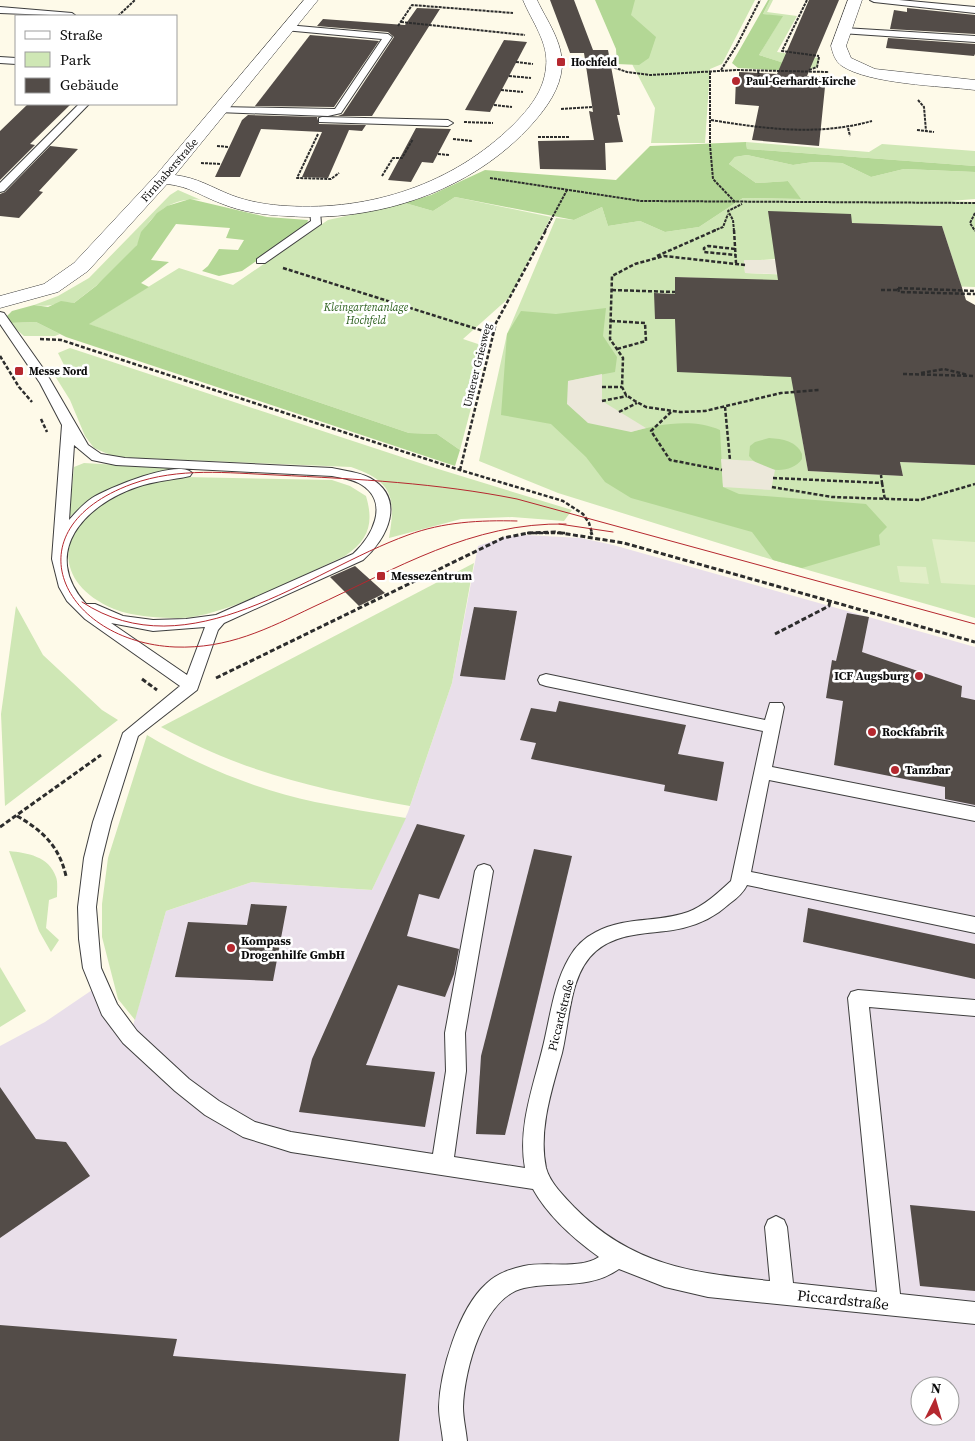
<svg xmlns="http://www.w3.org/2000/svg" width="975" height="1441" font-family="'Source Serif 4',serif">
<rect width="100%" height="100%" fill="#fefae9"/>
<path fill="#e9dfea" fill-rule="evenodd" d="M525 535 581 538 613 545 975 647V1441H0V1046L45 1022 98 986 130 1036 166 911 252 882 372 890 408 812 452 683 478 546 505 537ZM920 1386H950V1416H920Z"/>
<g fill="#cfe7b5">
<path d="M606 0H755L722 64 710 69 705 143H651L655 108 633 66Z"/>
<path d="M770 0H773L767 12 797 16 777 52 819 58 817 67 806 70 759 55 782 17 763 14Z"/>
<path d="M746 142 869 152 882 144 975 151V166L747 149Z"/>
<path d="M747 155 793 165 813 162 842 163 871 177 904 169 975 172V199L950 201 975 202V287L881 284 880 279 960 282 942 226 852 223 850 214 776 259 744 261 745 273 795 275V281L675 277 676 294 655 293V318L675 319 809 377 796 403 808 471 903 476 900 462 975 465V618L773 560 558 493 479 461 507 334 556 218 574 220 602 207 608 226 640 221 665 232 699 227 743 198 800 199 788 181 756 183 729 164 735 157Z"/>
<path d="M178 190 201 200C175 197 156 210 143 231 140 235 140 241 137 245 126 263 91 290 74 303 58 301 50 308 34 305L58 296 89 278 170 195Z"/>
<path d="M455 197 551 217 510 297 463 339 487 347 460 450 437 434 409 433 88 324 179 268 233 285 328 220 405 203 433 211Z"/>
<path d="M36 322 60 334 55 336H24L9 323Z"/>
<path d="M70 348 435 468 572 510 564 521 512 517 461 519 389 538C396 498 393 481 351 467L115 457 94 448 85 436 70 400 55 376 67 371 58 353Z"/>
<path d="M84 463 185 469 160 473 102 494 69 517 74 467Z"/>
<path d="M185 477 332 480 350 486 366 496C374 523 369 540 345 556 302 575 226 616 181 618 160 618 134 617 114 609 49 582 57 524 115 495 137 484 162 480 185 477Z"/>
<path d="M474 563 452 683 410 806C318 789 244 773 161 727Z"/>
<path d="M16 606 43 655 102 710 118 720 5 806 1 714Z"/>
<path d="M147 735C197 765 257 790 315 802 345 808 375 813 406 818L372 890 252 882 166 911 135 1020 118 999 102 937V904L108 858Z"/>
<path d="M9 851C27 853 49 856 56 877 58 882 57 891 57 897L49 900 46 928 59 940 51 952 39 931Z"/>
<path d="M0 967 26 1011 0 1027Z"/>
</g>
<g fill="#b3d795">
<path d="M595 0H635L631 15 656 37 649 58 639 65 617 64 616 49Z"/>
<path d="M768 0H770L763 14 783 16 759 55 800 68 790 71 738 68 732 63Z"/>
<path d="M746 142 747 149 975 166V172L904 169 871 177 842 163 813 162 793 165 747 155 735 157 729 164 756 183 788 181 801 199 743 198 699 227 665 232 640 221 608 226 602 207 574 220 455 197 433 211 405 203 431 195 485 170 616 180 650 146Z"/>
<path d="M190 199 267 217 308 220 306 227 242 271 219 276 202 271 208 266 219 249 238 250 244 240 226 238 230 228 176 224 151 260 169 262 141 283 149 287 89 324 409 433 437 434 460 450 455 466 66 337 36 322 9 323 7 316 12 311 34 305 48 307 61 301 74 303 96 286 137 245 141 232 157 213 167 206Z"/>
<path d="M606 308 603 336 617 357 615 372 568 381 631 432C659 424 693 418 720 430L723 487 739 494 866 504 887 527 879 535 880 545 802 568 773 560 752 532 631 498 605 482 586 457 551 424 501 415 507 334 521 311 556 314Z"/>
<path d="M769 438C783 439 796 441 802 454V459C790 476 761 472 749 456L750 446 755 442Z"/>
</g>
<g fill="#e1eec7">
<path d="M932 539 975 542V585L941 583Z"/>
<path d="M897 566 926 567 929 584 900 582Z"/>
</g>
<g fill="#ece8da">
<path d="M744 260H789L800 275 745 273Z"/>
<path d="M602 374V401L646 428 631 432 588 423 567 404 568 381Z"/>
<path d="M721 459 753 461 775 470 771 490 723 487Z"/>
</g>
<g fill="#534c48">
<path d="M550 0H574L593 50H608L620 115H617L623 142 605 143 606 170 540 169 538 141 594 140 589 111 593 112 584 53H570Z"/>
<path d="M809 0H839L807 76 826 77 819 146 752 140 759 106 735 104 736 78H739V72L777 74Z"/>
<path d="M417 8 440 9 372 116H338L343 114 394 37 388 32 317 26 323 19 405 25Z"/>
<path d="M907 8 975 15V34L890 29 894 10 907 12Z"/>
<path d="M310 35 379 41 334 107 255 106Z"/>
<path d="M888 38 975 44V54L974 56 886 48Z"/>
<path d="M504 40 527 42 490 112 465 110Z"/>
<path d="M28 104H71L30 144 35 145 0 180V131Z"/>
<path d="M248 115 317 117 319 124 366 125 362 131 349 130 328 178 302 177 322 132 261 129 240 177H215L242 120Z"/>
<path d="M416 128 451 129 433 163 422 162 411 182 388 180Z"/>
<path d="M50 146 78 149 39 191 43 192 19 218 0 216V194L5 192Z"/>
<path d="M768 211 851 214 852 223 942 226 966 300 975 305V465L900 462 903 476 808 471 791 377 677 372 675 319H655L654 293 675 294V277L778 280Z"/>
<path d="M355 566 385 593 359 606 330 577Z"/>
<path d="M474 607 517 611 505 680 460 676Z"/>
<path d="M847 613 869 617 862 652 962 686 961 697 975 700V805L945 799V787L834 765 843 701 826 698 832 660 836 661Z"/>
<path d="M559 701 686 725 678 754 724 762 717 801 664 791 665 785 531 759 536 743 520 740 531 708 556 712Z"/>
<path d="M417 824 465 835 439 899 419 894 407 936 459 949 454 974 445 997 398 985 366 1065 435 1072 425 1127 299 1112 312 1059Z"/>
<path d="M534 849 572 856 505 1135 476 1134 481 1056Z"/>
<path d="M251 904 287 906 273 981 175 977 188 922 247 925Z"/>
<path d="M808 908 975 944V979L803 942Z"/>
<path d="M0 1087 36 1139 66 1142 90 1176 0 1238Z"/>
<path d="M910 1205 975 1211V1291L920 1286Z"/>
<path d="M0 1325 177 1339 173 1356 406 1374 399 1441H0Z"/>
</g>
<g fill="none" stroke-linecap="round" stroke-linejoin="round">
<defs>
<g id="lane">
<path d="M870 0H899L975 7V13L874 2Z"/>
<path d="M0 7 72 13 76 16 0 13Z"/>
<path d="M287 25 388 34 392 37 341 113 328 116 217 112 215 110 220 107 335 109 382 39 284 30V26Z"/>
<path d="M844 28 975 36V42L841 33 840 31Z"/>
<path d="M0 57 16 58V64L0 63Z"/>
<path d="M79 104H89L4 191 0 192V183Z"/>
<path d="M322 117 448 120 453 123 448 126 319 122V118Z"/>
<path d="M315 208 320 211 321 224 265 263H257V259L311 221 310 211Z"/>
<path d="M0 312 4 313 45 371 88 445 101 454 125 458 332 468C345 471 359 472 370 478 407 499 387 539 363 560L224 623 218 630 197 690 138 736 111 822 102 858 96 907 101 968 117 1004 137 1031 189 1079 219 1101 255 1122 291 1132 433 1154 446 1071 445 1033 475 871 478 866 484 864 490 866 493 871 465 1033 466 1071 454 1157 525 1168C517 1124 536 1080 545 1038 551 1011 555 982 569 958 575 947 584 938 596 932 626 916 658 923 688 912 704 906 718 893 731 881L763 731 546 686 540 684 538 680 540 676 546 674 765 720 770 703H782L784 707 772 767 975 807V821L769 780 751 872 975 917V933L747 885C743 893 736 899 729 904 716 916 700 924 683 928 654 935 621 930 596 951 569 974 570 1020 562 1053 552 1089 538 1130 546 1168 550 1183 564 1196 574 1207 632 1266 693 1273 770 1281L765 1227 768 1220 776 1216 784 1220 787 1227 793 1283 877 1292 848 998 851 992 858 990 975 1000V1016L869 1007 900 1294 975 1302V1324L708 1297 665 1287 619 1269C589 1290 557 1281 524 1288 483 1297 464 1371 463 1407 463 1418 466 1430 467 1441H443C442 1430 439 1418 439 1407 440 1371 459 1308 486 1284 496 1274 510 1269 524 1266 547 1261 578 1270 599 1257 574 1239 548 1216 533 1189L291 1152 243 1137 205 1115 175 1091 123 1043 102 1015 83 968 79 939 78 907 84 858 93 822 123 733 180 686 85 619 67 601 59 587 52 559 62 425 40 383 0 324ZM74 445 92 460 116 465 332 476C342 478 353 479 362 485 390 503 372 537 353 554L216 615 186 619 153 620 123 616 95 604H86C40 553 84 505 137 487 154 481 172 480 190 476L192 473C179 458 106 489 92 498 83 504 76 512 69 520ZM111 623 153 631 205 627 187 675Z"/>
</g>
<g id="street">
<path d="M304 0H318L175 175C198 178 211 187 231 195 249 202 269 205 287 206 371 211 453 184 513 125 529 109 544 91 546 67 549 43 532 22 523 0H537C547 21 563 42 562 67 560 89 547 107 533 123 473 191 376 223 287 216 265 215 241 212 220 203 199 195 191 187 167 184L88 271 58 292 0 308V296L44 284 74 263 157 174Z"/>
<path d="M848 0H862L846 46 851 58 875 69 975 80V90C941 86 869 84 842 66 835 61 833 54 831 46Z"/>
</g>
</defs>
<use href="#lane" stroke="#3e3e3e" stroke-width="2"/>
<use href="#street" stroke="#3e3e3e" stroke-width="1"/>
<g stroke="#2d2d2d" stroke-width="2" stroke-dasharray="3 1" stroke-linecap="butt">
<path d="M807 0 782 51 819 56"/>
<path d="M118 16 135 0"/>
<path d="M401 22 525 35"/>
<path d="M398 26 412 5 513 13"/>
<path d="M575 60 598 62 627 72 650 75 736 70 829 72"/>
<path d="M516 62 533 64"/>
<path d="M721 70 737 45 760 0"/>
<path d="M809 70 817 67 819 57"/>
<path d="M758 71 759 76"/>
<path d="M710 72V145L713 179 735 202"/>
<path d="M509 76 531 78"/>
<path d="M753 83 760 84 759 79"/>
<path d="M501 90 523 92"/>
<path d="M918 100 924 107 926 131"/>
<path d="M494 105 512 107"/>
<path d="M561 109 593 107"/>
<path d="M711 120C766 129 818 136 872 121"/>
<path d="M464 122 493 123"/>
<path d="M848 128 850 136"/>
<path d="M917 130 934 132"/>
<path d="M318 134 297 178 331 179 339 173"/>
<path d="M538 137H570"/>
<path d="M453 139 472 141"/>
<path d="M217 146 229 147"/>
<path d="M438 154 449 155"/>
<path d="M201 163 221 164"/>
<path d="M382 176 393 158H402L413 139"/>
<path d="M490 178 641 201 975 203"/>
<path d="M975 213 970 223 975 231"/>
<path d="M545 231 567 190"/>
<path d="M713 231 723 227 728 214"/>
<path d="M734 231 733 220 728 211 742 204"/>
</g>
<g stroke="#2d2d2d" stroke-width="2.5" stroke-dasharray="4 2" stroke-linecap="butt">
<path d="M734 230 736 263"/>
<path d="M735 249 708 246 704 248V252L736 255"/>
<path d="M657 256 716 230"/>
<path d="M745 265 664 256 635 264 612 276 610 339 623 358 622 387 626 395 635 401 646 407 680 412 705 411 781 393 819 390"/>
<path d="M283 268 493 334"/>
<path d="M898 288 899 292 975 294"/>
<path d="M898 288 975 291"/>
<path d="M612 290 675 292"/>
<path d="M881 290H898"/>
<path d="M611 321 645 323 646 341 617 349"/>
<path d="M40 339 61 340 460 470 563 501 583 514 589 523 592 533"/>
<path d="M0 356 19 387 32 402"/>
<path d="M921 373 944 369 968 375"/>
<path d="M903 374 975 376"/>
<path d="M602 387H622"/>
<path d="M602 401 627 396"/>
<path d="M725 407 730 460"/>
<path d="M619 412 637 403"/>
<path d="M671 412 651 431 670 460 722 470"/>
<path d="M41 419 47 432"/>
<path d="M460 470 496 323 546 230"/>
<path d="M773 478 882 483 881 475"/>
<path d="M882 483 885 500"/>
<path d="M772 487 832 497 920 500 975 484"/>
<path d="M527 533H565"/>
</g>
<g stroke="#2d2d2d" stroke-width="3" stroke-dasharray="5 2.5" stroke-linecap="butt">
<path d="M591 532 592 535"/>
<path d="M775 634 829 606 830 601"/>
<path d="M216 678 503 538 528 533 555 532 624 543 975 642"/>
<path d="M142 679 157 690"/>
<path d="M17 816C43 831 59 846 66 876"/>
<path d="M0 827 101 755"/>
</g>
<use href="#lane" fill="#fff" fill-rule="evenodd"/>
<use href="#street" fill="#fff" fill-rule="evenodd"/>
<g stroke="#b5282f" stroke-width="1">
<path d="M559 524 613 532"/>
<path d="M566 524C472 522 396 569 313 607 267 629 228 649 175 647 63 642 7 530 132 484 179 467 228 473 276 475 358 479 437 483 517 499L975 624"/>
<path d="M82 602C189 672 308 571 408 535 443 522 480 520 517 521"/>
</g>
</g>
<g fill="#b5282f" stroke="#fff" stroke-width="2">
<rect x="556" y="57" width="10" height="10" rx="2.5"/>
<circle cx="736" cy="81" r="5"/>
<rect x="14" y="366" width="10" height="10" rx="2.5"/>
<rect x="376" y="571" width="10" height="10" rx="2.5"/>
<circle cx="919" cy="676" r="5"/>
<circle cx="872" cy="732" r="5"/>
<circle cx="895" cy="770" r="5"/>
<circle cx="231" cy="948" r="5"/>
</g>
<g text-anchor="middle" stroke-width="5" stroke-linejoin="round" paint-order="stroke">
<g font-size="11" font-weight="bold" fill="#0b0b0b" stroke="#fff" text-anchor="start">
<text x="571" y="66">Hochfeld</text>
<text x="746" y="85">Paul-Gerhardt-Kirche</text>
<text x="29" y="375">Messe Nord</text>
</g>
<g font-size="11" fill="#0b0b0b" stroke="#fff">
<text transform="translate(169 170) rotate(-49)" y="4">Firnhaberstraße</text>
<text transform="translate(477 365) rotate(-76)" y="4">Unterer Griesweg</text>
</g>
<g font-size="11" font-style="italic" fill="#2c601e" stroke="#fff">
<text x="366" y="311">Kleingartenanlage<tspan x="366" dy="13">Hochfeld</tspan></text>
</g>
<g font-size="12" font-weight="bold" fill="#0b0b0b" stroke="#fff" text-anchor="start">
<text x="391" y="580">Messezentrum</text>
<text x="909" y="680" text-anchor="end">ICF Augsburg</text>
<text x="882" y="736">Rockfabrik</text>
<text x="905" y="774">Tanzbar</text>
<text x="241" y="945">Kompass<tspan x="241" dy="14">Drogenhilfe GmbH</tspan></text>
</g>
<g font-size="12" fill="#0b0b0b" stroke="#fff">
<text transform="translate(561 1015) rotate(-76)" y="4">Piccardstraße</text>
</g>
<g font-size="15" fill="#0b0b0b" stroke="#fff">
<text transform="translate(843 1300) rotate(6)" y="5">Piccardstraße</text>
</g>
</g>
<rect x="15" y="15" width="162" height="90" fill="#ffffff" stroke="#9d9d9d"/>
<rect x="25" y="31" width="25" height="8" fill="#ffffff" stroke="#9d9d9d"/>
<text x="60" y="40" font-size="15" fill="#0b0b0b">Straße</text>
<rect x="25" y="52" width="25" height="15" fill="#cfe7b5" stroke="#9d9d9d"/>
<text x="60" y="65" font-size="15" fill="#0b0b0b">Park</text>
<rect x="25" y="78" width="25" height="15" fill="#534c48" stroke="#9d9d9d"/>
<text x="60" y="90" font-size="15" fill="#0b0b0b">Gebäude</text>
<g transform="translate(935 1401) rotate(5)"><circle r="24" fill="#ffffff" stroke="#9d9d9d"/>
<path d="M0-4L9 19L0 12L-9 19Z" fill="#b5282f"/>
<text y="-8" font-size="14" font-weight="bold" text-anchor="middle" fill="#0b0b0b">N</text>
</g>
</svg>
